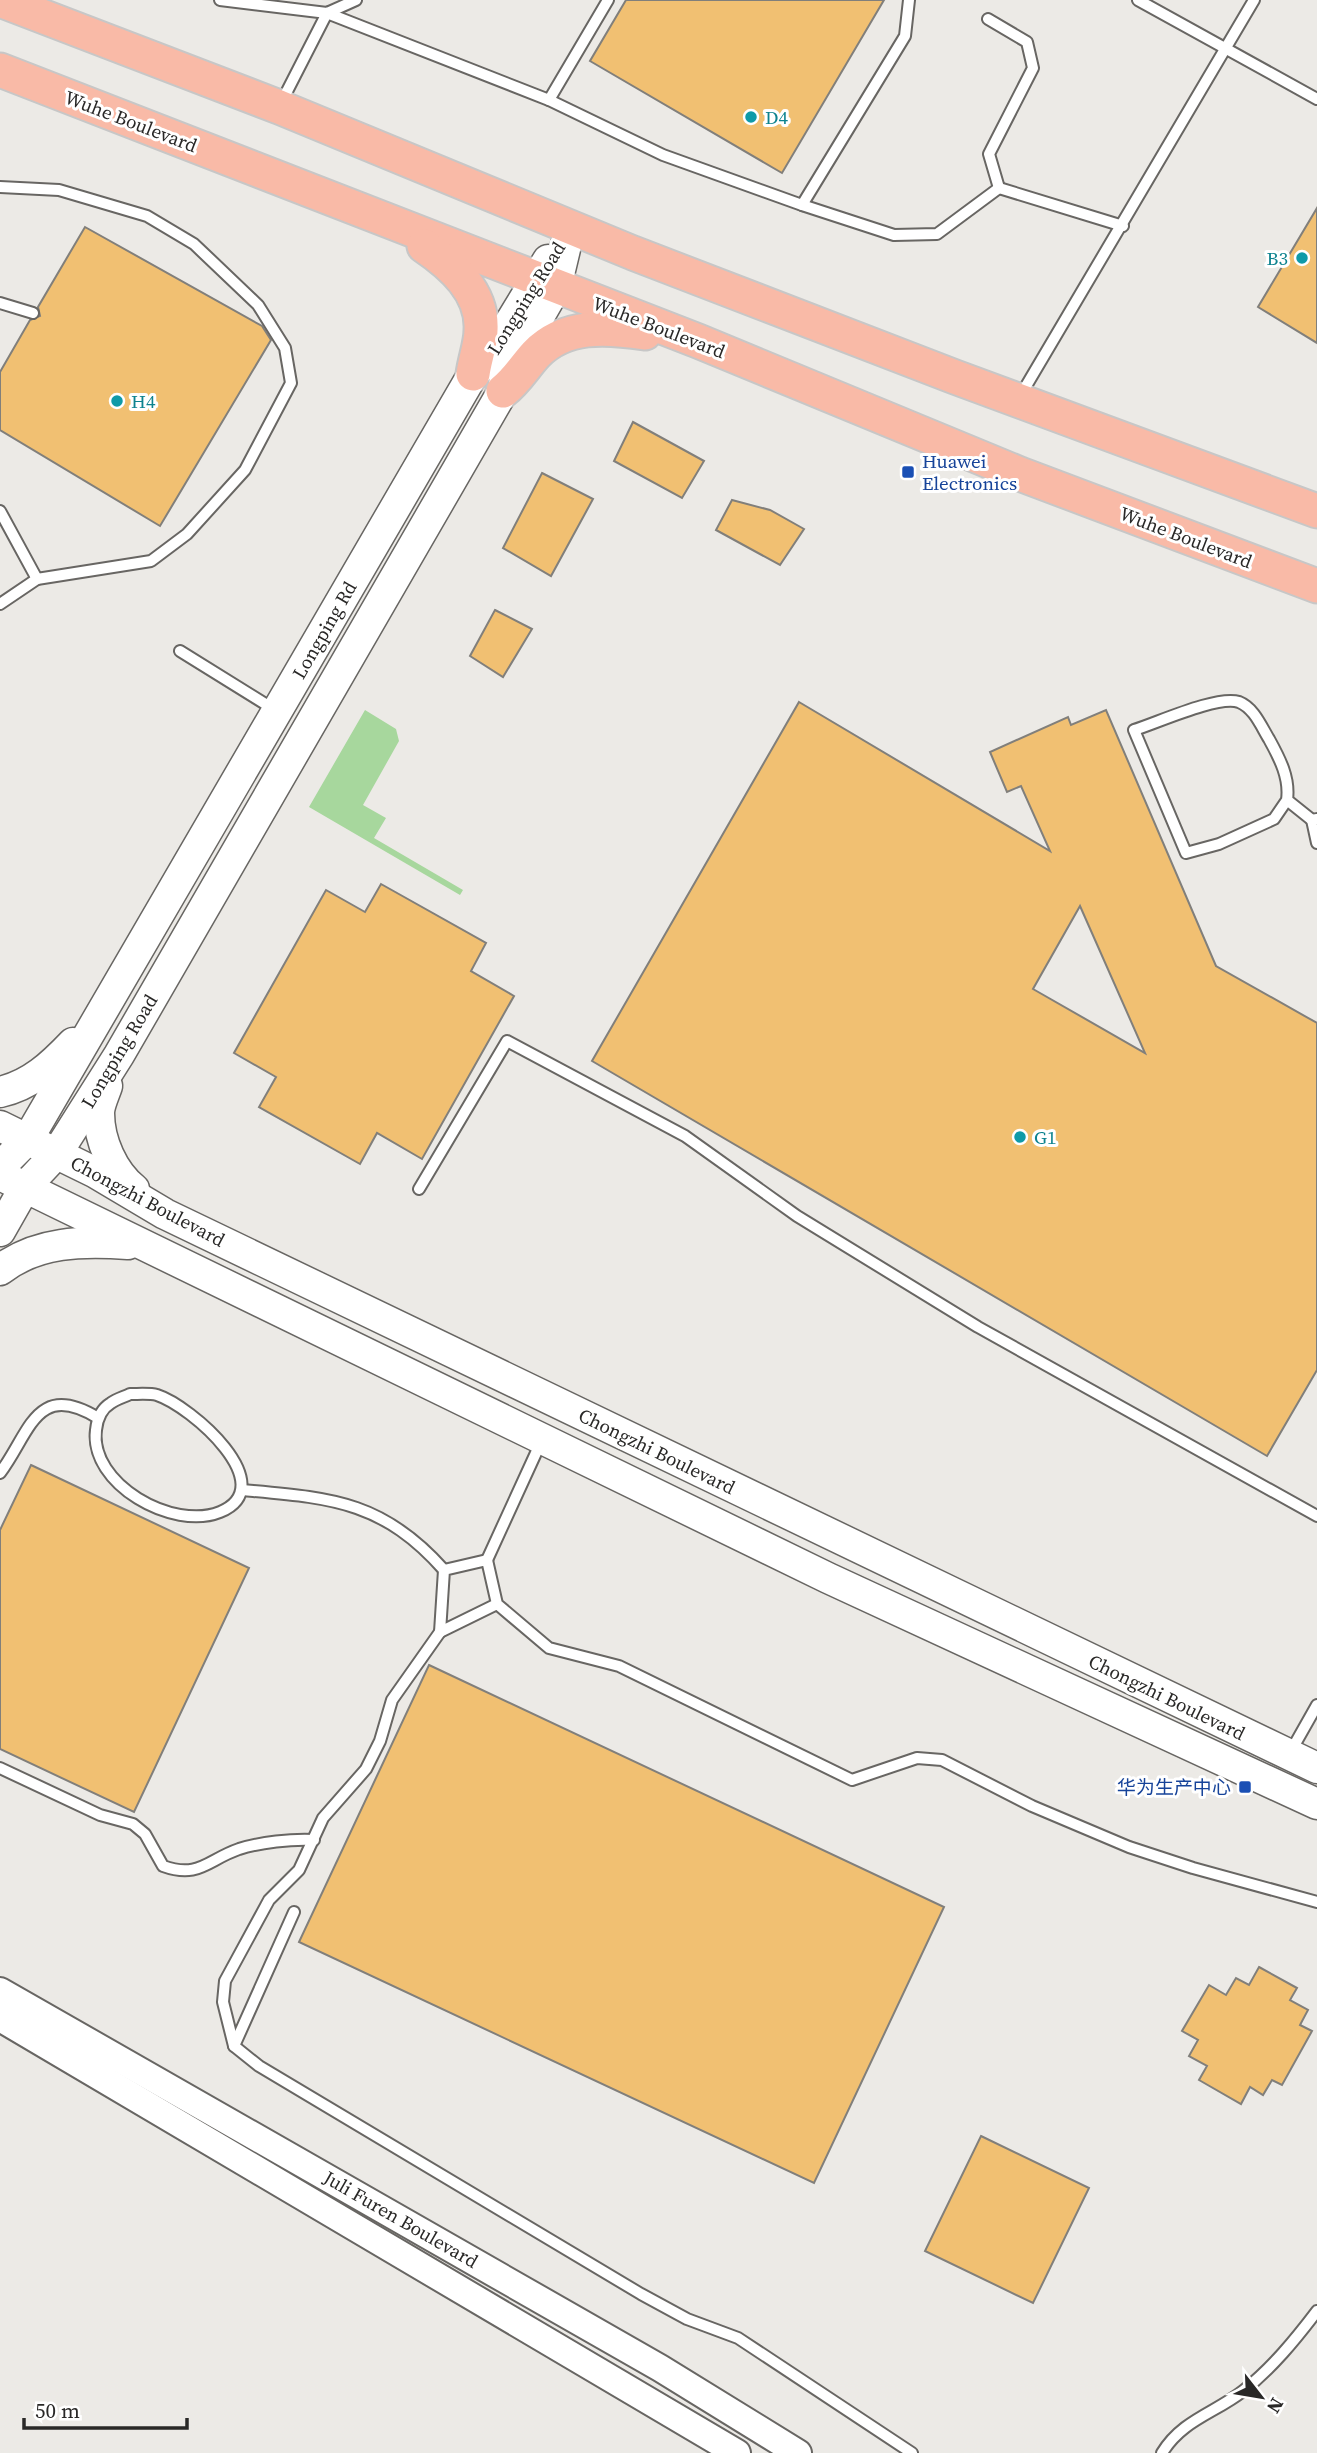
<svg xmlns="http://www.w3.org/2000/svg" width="1317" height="2453" font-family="'Source Serif 4','Noto Sans SC',serif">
<rect width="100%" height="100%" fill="#eceae6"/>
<path fill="#a7d79d" d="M365 710 396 729 399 741 363 805 386 818 374 838 463 890 460 895 309 807Z"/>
<g fill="#f1c072" stroke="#817f7b" stroke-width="2" fill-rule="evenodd">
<path d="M626 0H884L782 173 590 61Z"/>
<path d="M1317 208V343L1258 307Z"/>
<path d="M85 227 262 326 271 340 160 526 0 430V372L30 320 40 316 38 307Z"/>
<path d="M633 422 704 461 682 498 614 461Z"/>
<path d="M542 473 593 499 551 576 503 548Z"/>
<path d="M732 500 770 510 804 529 780 565 716 530Z"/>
<path d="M495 610 532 629 503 677 470 656Z"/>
<path d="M799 702 1050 851 1021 786 1007 792 990 752 1068 717 1071 725 1106 710 1216 966 1317 1023V1370L1267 1456 592 1061ZM1080 906 1145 1053 1033 989Z"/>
<path d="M381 884 486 943 471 971 514 996 422 1159 377 1133 360 1164 259 1107 276 1077 234 1053 326 890 365 912Z"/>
<path d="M31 1465 249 1568 134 1812 0 1749V1530Z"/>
<path d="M429 1665 944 1907 814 2183 299 1942Z"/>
<path d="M1259 1967 1297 1988 1290 2000 1308 2010 1300 2025 1312 2031 1282 2085 1272 2080 1263 2095 1250 2087 1241 2104 1199 2080 1207 2066 1189 2056 1198 2040 1182 2031 1209 1985 1226 1995 1236 1978 1249 1985Z"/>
<path d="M981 2136 1089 2188 1033 2303 925 2251Z"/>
</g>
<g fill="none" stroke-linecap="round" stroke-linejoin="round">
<defs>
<g id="service">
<path d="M220 0 327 13 356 0"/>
<path d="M608 0 549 100 663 155 802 205 905 36 909 0"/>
<path d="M1138 0 1317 99"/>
<path d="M988 19 1027 42 1033 68 989 154 999 188"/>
<path d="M281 103 327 13 549 100"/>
<path d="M0 187 59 190 147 216 194 244 258 305 285 348 291 383 245 470 187 534 151 561 37 579 0 604"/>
<path d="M999 188 1123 226"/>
<path d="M802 205 894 235 937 234 999 188"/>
<path d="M0 303 33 313"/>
<path d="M1019 398 1254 0"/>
<path d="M0 511 37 579"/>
<path d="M180 651 275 710"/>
<path d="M1287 800 1274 819 1219 844 1186 853 1134 730C1157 723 1217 695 1239 702 1254 708 1261 726 1269 739 1280 759 1290 778 1287 800L1312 820"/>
<path d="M1317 819 1312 820 1317 843"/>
<path d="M419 1189 507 1041 685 1136 797 1216 978 1327 1317 1516"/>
<path d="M130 1394C139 1394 150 1393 157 1395 191 1406 283 1486 220 1512 173 1531 89 1484 96 1430 97 1420 101 1409 111 1403 116 1399 124 1397 130 1394Z"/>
<path d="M0 1473C30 1433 36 1380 98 1418"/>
<path d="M243 1490C330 1498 382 1500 444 1570"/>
<path d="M487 1560 541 1442"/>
<path d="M497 1604 440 1632 444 1570 487 1560 497 1604 549 1648 619 1666 852 1780 917 1758 942 1760 1032 1806 1129 1847 1193 1868 1317 1902"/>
<path d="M440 1632 392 1700 380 1741 366 1769 323 1818 299 1870 269 1900 225 1981 223 2002 234 2046 259 2066 641 2294 687 2319 738 2338 912 2453"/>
<path d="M1291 1751 1317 1705"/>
<path d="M0 1768 100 1815 133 1824 145 1834 163 1866C199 1879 207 1860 239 1849 261 1842 291 1839 314 1840"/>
<path d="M234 2046 294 1912"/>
<path d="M1162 2453C1182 2420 1215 2413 1243 2391 1272 2368 1295 2340 1317 2311"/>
</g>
<g id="tertiary">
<path d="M0 1991 660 2368 798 2453"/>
<path d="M0 2018 737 2453"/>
</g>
<g id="secondary">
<path d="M107 1086C104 1095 99 1105 99 1113 99 1141 113 1172 134 1189"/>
<path d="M0 1092C31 1085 52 1065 73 1043"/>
<path d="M0 1126 96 1173 165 1214 1317 1768"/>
<path d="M0 1167 28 1139 473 374 486 362 548 260"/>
<path d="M0 1175 828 1578 1317 1804"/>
<path d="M0 1231 25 1187 57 1153 119 1055 503 391 506 374 556 287 570 228"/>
<path d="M0 1270C37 1241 83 1241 128 1244"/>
</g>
<g id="primary">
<path d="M0 0 279 107 633 253 955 377 1317 511"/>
<path d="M0 70 698 341 1020 474 1317 586"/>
<path d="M424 246C452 265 483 292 481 330 481 344 475 359 473 374"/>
<path d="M503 391C517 380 524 367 536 354 565 324 606 327 645 333"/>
</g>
</defs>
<use href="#service" stroke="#686663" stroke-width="14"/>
<use href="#tertiary" stroke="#686663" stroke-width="30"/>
<use href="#secondary" stroke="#686663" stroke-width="33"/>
<use href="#primary" stroke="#c7c7c7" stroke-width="37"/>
<use href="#service" stroke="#fff" stroke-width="10"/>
<use href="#tertiary" stroke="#fff" stroke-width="26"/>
<use href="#secondary" stroke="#fff" stroke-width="30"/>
<use href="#primary" stroke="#f9baa7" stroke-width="33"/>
</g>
<g fill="#0f9aa8" stroke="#fff" stroke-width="2.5">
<circle cx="751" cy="117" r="7"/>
<circle cx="1302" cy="258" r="7"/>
<circle cx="117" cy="401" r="7"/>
<circle cx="1020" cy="1137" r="7"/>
</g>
<g fill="#1a4fb4" stroke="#fff" stroke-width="2.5">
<rect x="901" y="465" width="14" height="14" rx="3.5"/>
<rect x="1238" y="1780" width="14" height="14" rx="3.5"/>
</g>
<g text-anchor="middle" stroke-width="6" stroke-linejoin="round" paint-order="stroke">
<g font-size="19" fill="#0d838f" stroke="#fff" text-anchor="start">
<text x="765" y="124">D4</text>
<text x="1288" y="265" text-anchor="end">B3</text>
<text x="131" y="408">H4</text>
<text x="1034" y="1144">G1</text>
</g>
<g font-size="19" fill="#292827" stroke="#fff">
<text transform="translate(131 121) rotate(21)" y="7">Wuhe Boulevard</text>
<text transform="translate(526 298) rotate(-58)" y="7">Longping Road</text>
<text transform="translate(659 327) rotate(21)" y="7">Wuhe Boulevard</text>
<text transform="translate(1186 537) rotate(21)" y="7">Wuhe Boulevard</text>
<text transform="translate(324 630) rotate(-60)" y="7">Longping Rd</text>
<text transform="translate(119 1051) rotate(-59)" y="7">Longping Road</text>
<text transform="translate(148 1201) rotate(28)" y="7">Chongzhi Boulevard</text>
<text transform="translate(657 1451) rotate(26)" y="7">Chongzhi Boulevard</text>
<text transform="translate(1167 1697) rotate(26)" y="7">Chongzhi Boulevard</text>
<text transform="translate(401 2219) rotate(30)" y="7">Juli Furen Boulevard</text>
</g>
<g font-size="19" fill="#164399" stroke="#fff" text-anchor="start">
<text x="922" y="468">Huawei<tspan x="922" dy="22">Electronics</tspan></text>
<text x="1231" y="1794" text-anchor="end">华为生产中心</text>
</g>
</g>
<g transform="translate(1261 2397) rotate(121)" stroke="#ffffff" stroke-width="5" paint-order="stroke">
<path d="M0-5L12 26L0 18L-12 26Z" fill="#292827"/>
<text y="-10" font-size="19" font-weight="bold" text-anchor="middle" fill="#292827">N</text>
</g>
<path d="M24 2418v10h163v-10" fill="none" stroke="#292827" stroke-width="3.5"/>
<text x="35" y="2418" font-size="21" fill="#292827" stroke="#ffffff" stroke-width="5" paint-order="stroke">50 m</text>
</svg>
